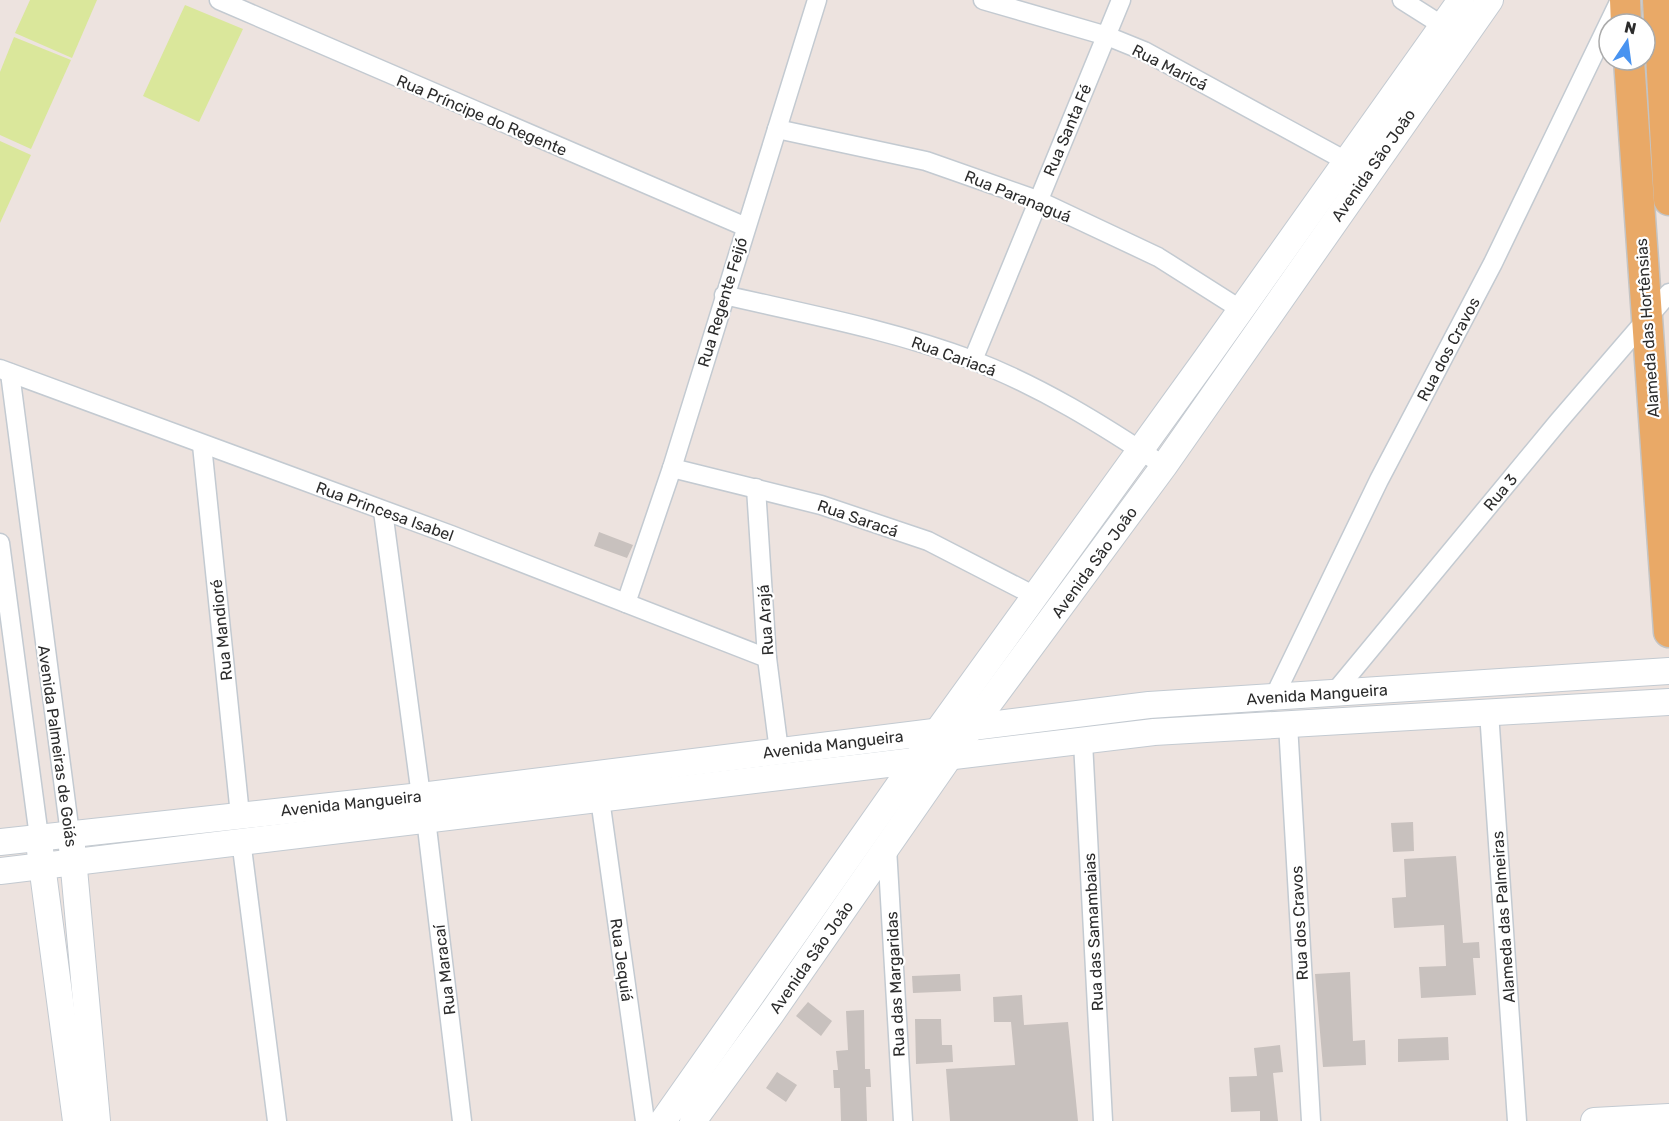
<svg xmlns="http://www.w3.org/2000/svg" width="1669" height="1121" font-family="Rubik,sans-serif">
<rect width="100%" height="100%" fill="#ede3df"/>
<g fill="#dae79b">
<path d="M30 0H97L72 58 15 33Z"/>
<path d="M185 5 243 29 199 122 143 96Z"/>
<path d="M14 37 71 60 31 149 0 135V72Z"/>
<path d="M0 141 31 155 0 223Z"/>
</g>
<g fill="#c8c1be">
<path d="M599 532 633 545 627 558 594 546Z"/>
<path d="M1413 822 1414 851 1393 852 1391 823Z"/>
<path d="M1456 856 1463 943 1479 942 1480 958H1473L1476 995 1421 998 1419 967 1446 966 1444 925 1394 928 1392 898 1406 897 1404 859Z"/>
<path d="M1350 972 1353 1041 1365 1040 1366 1065 1323 1067 1315 974Z"/>
<path d="M960 974 961 991 913 993 912 976Z"/>
<path d="M1022 995 1024 1025 1068 1022 1078 1121H950L946 1069 1015 1065 1011 1022H994L993 997Z"/>
<path d="M808 1002 832 1021 821 1036 796 1016Z"/>
<path d="M864 1010 865 1069H870L871 1087H866L867 1121H841L840 1088H834L833 1070H838L836 1051 848 1050 846 1011Z"/>
<path d="M915 1019H941L942 1045H952L953 1062 916 1064Z"/>
<path d="M1448 1037 1449 1060 1398 1062V1039Z"/>
<path d="M1280 1045 1283 1072 1273 1073 1278 1121H1260V1111L1231 1112 1229 1077 1257 1076 1254 1048Z"/>
<path d="M777 1072 797 1085 786 1102 766 1088Z"/>
</g>
<g fill="none" stroke-linecap="round" stroke-linejoin="round">
<defs>
<g id="street">
<path d="M219 0 746 227"/>
<path d="M983 0 1107 36 1144 51 1346 161"/>
<path d="M1402 0 1451 31"/>
<path d="M777 129 926 161 1037 200 1158 257 1240 309"/>
<path d="M724 295C807 314 892 330 972 360 1040 386 1103 425 1164 466"/>
<path d="M973 360 1121 0"/>
<path d="M0 369 451 535 767 658"/>
<path d="M10 373 70 834"/>
<path d="M202 445 240 815"/>
<path d="M672 468 821 505 928 541 1035 596"/>
<path d="M756 488 767 658 779 751"/>
<path d="M383 511 421 796"/>
<path d="M0 543 39 837"/>
<path d="M626 603 672 468 817 0"/>
<path d="M1334 693 1558 422 1669 293"/>
<path d="M1274 697 1379 480 1493 263 1620 0"/>
<path d="M1489 712 1517 1121"/>
<path d="M1288 724 1311 1121"/>
<path d="M1083 742 1103 1121"/>
<path d="M600 799 645 1121"/>
<path d="M426 819 462 1121"/>
<path d="M241 840 277 1121"/>
<path d="M887 848 903 1121"/>
</g>
<g id="secondary">
<path d="M0 842 421 796 1149 705 1669 671"/>
<path d="M72 847 97 1121"/>
<path d="M40 850 76 1121"/>
<path d="M0 871 1154 732 1669 702"/>
<path d="M663 1121 916 761 1206 359 1461 0"/>
<path d="M693 1121 771 1014 950 756 1164 466 1490 0"/>
<path d="M1594 1121 1669 1117"/>
</g>
<g id="primary">
<path d="M1625 0 1626 24"/>
<path d="M1658 0 1669 200"/>
<path d="M1629 60 1669 632"/>
</g>
</defs>
<use href="#street" stroke="#c3cad1" stroke-width="21"/>
<use href="#secondary" stroke="#c3cad1" stroke-width="28"/>
<use href="#primary" stroke="#c4c4c4" stroke-width="33"/>
<use href="#street" stroke="#fff" stroke-width="18"/>
<use href="#secondary" stroke="#fff" stroke-width="26"/>
<use href="#primary" stroke="#e9a967" stroke-width="30"/>
</g>
<g text-anchor="middle" stroke-width="4.5" stroke-linejoin="round" paint-order="stroke">
<g font-size="16" fill="#2c2c2c" stroke="#fff">
<text transform="translate(1170 67) rotate(27)" y="6">Rua Maricá</text>
<text transform="translate(482 115) rotate(23)" y="6">Rua Príncipe do Regente</text>
<text transform="translate(1067 130) rotate(-67)" y="6">Rua Santa Fé</text>
<text transform="translate(1373 165) rotate(-55)" y="6">Avenida São João</text>
<text transform="translate(1018 196) rotate(22)" y="6">Rua Paranaguá</text>
<text transform="translate(722 302) rotate(-73)" y="6">Rua Regente Feijó</text>
<text transform="translate(1647 328) rotate(-94)" y="6">Alameda das Hortênsias</text>
<text transform="translate(1448 349) rotate(-62)" y="6">Rua dos Cravos</text>
<text transform="translate(954 356) rotate(20)" y="6">Rua Cariacá</text>
<text transform="translate(1500 492) rotate(-50)" y="6">Rua 3</text>
<text transform="translate(385 511) rotate(20)" y="6">Rua Princesa Isabel</text>
<text transform="translate(858 518) rotate(19)" y="6">Rua Saracá</text>
<text transform="translate(1094 562) rotate(-54)" y="6">Avenida São João</text>
<text transform="translate(765 620) rotate(-94)" y="6">Rua Arajá</text>
<text transform="translate(221 630) rotate(-96)" y="6">Rua Mandioré</text>
<text transform="translate(1317 694) rotate(-4)" y="6">Avenida Mangueira</text>
<text transform="translate(833 744) rotate(-7)" y="6">Avenida Mangueira</text>
<text transform="translate(58 746) rotate(82)" y="6">Avenida Palmeiras de Goiás</text>
<text transform="translate(351 803) rotate(-6)" y="6">Avenida Mangueira</text>
<text transform="translate(1503 917) rotate(-94)" y="6">Alameda das Palmeiras</text>
<text transform="translate(1299 923) rotate(-93)" y="6">Rua dos Cravos</text>
<text transform="translate(1093 932) rotate(-93)" y="6">Rua das Samambaias</text>
<text transform="translate(811 957) rotate(-55)" y="6">Avenida São João</text>
<text transform="translate(622 960) rotate(82)" y="6">Rua Jequiá</text>
<text transform="translate(444 970) rotate(-97)" y="6">Rua Maracaí</text>
<text transform="translate(895 984) rotate(-93)" y="6">Rua das Margaridas</text>
</g>
</g>
<g transform="translate(1627 42) rotate(13)"><circle r="28" fill="#ffffff" stroke="#ababab" stroke-width="1.5"/>
<path d="M0-4.5L10 22L0 15L-10 22Z" fill="#4893f0"/>
<text y="-9" font-size="16" font-weight="bold" text-anchor="middle" fill="#2c2c2c">N</text>
</g>
</svg>
